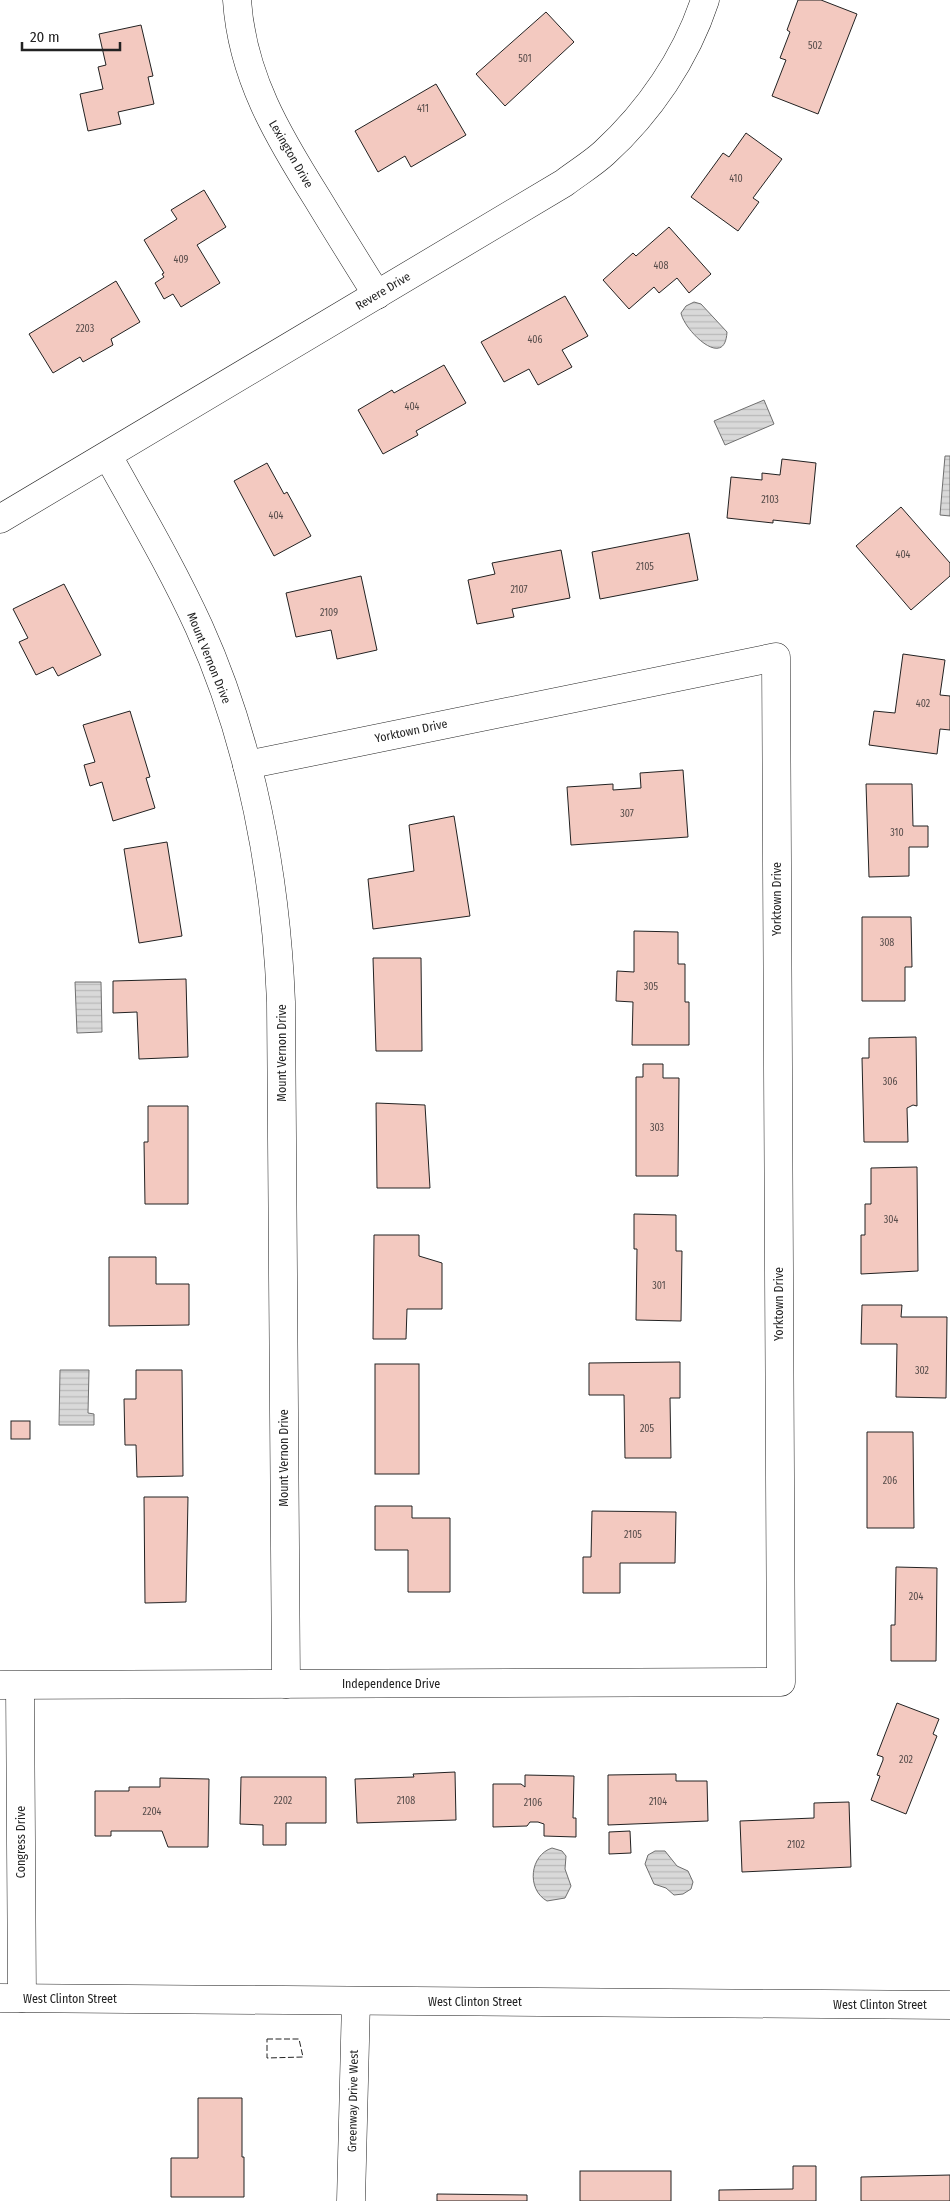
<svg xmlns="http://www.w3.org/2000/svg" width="950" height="2201" font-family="'Fira Sans Condensed',sans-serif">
<defs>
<pattern id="water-rules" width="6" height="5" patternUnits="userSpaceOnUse" patternTransform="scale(1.25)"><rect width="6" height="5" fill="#d9d9d9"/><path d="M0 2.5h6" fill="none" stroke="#bababa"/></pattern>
</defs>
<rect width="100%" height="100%" fill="#fff"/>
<g fill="url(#water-rules)" stroke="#6f6f6f">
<path d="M694 302 701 304 727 332C725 371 684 330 681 313L686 306Z"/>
<path d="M764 400 774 424 725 445 714 421Z"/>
<path d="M945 456H950V516L940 515Z"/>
<path d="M75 982H101L102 1032 77 1033Z"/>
<path d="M60 1370H89L88 1413 94 1414V1425H59Z"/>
<path d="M552 1848 562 1851 566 1856 565 1869 571 1886 565 1898 547 1901C526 1889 530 1855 552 1848Z"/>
<path d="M655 1851H665L677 1866 688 1871 693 1882 691 1889 683 1894 674 1895 666 1888 654 1884 645 1864 648 1855Z"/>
</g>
<g fill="#f3c9c0" stroke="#222">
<path d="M798 0H821L857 14 818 114 772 96 786 60 780 58 790 32 787 30Z"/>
<path d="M546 12 574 42 505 106 476 74Z"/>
<path d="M141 25 153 76 148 77 154 104 118 112 121 124 88 131 80 94 103 89 98 67 106 65 99 34Z"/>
<path d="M436 84 466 135 411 167 405 156 378 172 355 131Z"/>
<path d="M746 133 782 159 753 198 759 202 738 231 691 197 723 153 729 157Z"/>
<path d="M204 190 226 227 197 245 220 283 181 307 173 294 164 299 155 283 164 277 162 274 164 273 144 240 177 219 171 210Z"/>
<path d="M669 227 711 274 689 293 677 278 659 293 654 287 629 309 603 280 633 253 636 256Z"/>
<path d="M116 281 140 322 111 339 113 345 83 362 80 357 53 373 29 334Z"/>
<path d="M565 296 588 336 562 350 572 367 538 385 529 369 504 382 481 342Z"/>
<path d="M444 365 466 403 416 431 418 435 383 454 358 410 392 390 394 393Z"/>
<path d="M782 459 816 463 810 524 773 520V523L727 518 731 477 762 480V473L780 475Z"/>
<path d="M267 463 284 494 287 492 311 536 274 556 234 481Z"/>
<path d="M901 507 950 563V576L911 610 856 546Z"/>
<path d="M689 533 698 580 600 599 592 552Z"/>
<path d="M561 550 570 598 512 609 514 617 477 624 468 580 495 574 492 563Z"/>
<path d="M361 576 377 650 337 659 331 630 296 637 286 593Z"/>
<path d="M64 584 101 655 58 676 53 667 36 675 19 642 28 638 13 609Z"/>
<path d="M903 654 945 660 940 695 950 696V730L940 729 937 754 869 745 874 711 895 713Z"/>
<path d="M130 711 150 777 146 778 155 808 113 821 102 782 90 786 84 765 95 762 83 725Z"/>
<path d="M683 770 688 837 571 845 567 787 613 784V790L641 788 640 773Z"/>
<path d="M866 784H912L913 826H928V847H909V876L869 877Z"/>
<path d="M454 816 470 916 373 929 368 879 414 871 409 825Z"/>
<path d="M167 842 182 936 139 943 124 849Z"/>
<path d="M862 917H911L912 967H905V1001H862Z"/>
<path d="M634 931 678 932V964H685V1002H689V1045H632L633 1002 616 1001 617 971 634 972Z"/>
<path d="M373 958H421L422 1051H376Z"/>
<path d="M186 979 188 1057 139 1059 137 1012 113 1013V981Z"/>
<path d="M916 1037 917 1106 913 1105 907 1108 908 1142H864L862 1058H869V1038Z"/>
<path d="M643 1064H663V1078H679L678 1176H636V1077H643Z"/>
<path d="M376 1103 425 1105 430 1188H377Z"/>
<path d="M148 1106H188V1204H145L144 1142H148Z"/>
<path d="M917 1167 918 1271 861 1274V1235H865V1204H871V1168Z"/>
<path d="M634 1214 676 1215V1251H682L681 1321 636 1320 637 1249H634Z"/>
<path d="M374 1235H419V1256L442 1263V1309H407L406 1339H373Z"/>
<path d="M109 1257H156V1284H189V1325L109 1326Z"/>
<path d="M862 1305H902L901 1317H947L946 1398 896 1397 897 1344H861Z"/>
<path d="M680 1362V1398H670L671 1458H625L624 1395H589V1363Z"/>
<rect x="375" y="1364" width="44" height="110"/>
<path d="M136 1370H182L183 1476 137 1477 136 1445H125L124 1399H136Z"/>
<rect x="11" y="1421" width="19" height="18"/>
<path d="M867 1432H913L914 1528H867Z"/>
<path d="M144 1497H188L186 1602 145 1603Z"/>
<path d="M375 1506H412V1518H450V1592H408V1550H375Z"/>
<path d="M592 1511 676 1512 675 1563H620V1593H583V1557H591Z"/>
<path d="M896 1567 937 1568 936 1661H891V1625H895Z"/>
<path d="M897 1703 939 1719 933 1734 937 1736 906 1814 871 1800 880 1776 877 1775 883 1760V1757L877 1755Z"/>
<path d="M455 1772 456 1820 357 1823 355 1779 414 1777 413 1774Z"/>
<path d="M676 1774V1781H707L708 1821 608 1825V1775Z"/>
<path d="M525 1775 574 1776 573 1818H576V1837L544 1836V1824L538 1822H530L527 1826 493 1827V1784H521L525 1787Z"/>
<path d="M241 1777H326V1823H286V1845H263V1825L240 1824Z"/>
<path d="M160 1778 209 1779 208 1847H168L162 1831H111V1836H95V1791H129V1787H160Z"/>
<path d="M849 1802 851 1867 742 1872 740 1821 814 1818V1803Z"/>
<path d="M630 1831 631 1853 609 1854V1832Z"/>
<path d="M198 2098H242V2157H244V2197H171V2158H198Z"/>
<path d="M793 2166H816V2201H719V2190L793 2189Z"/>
<rect x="580" y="2171" width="91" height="30"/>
<path d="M950 2175V2201H861V2177Z"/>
<path d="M437 2194 527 2195V2201H437Z"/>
</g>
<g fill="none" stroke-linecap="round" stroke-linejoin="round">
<defs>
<g id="street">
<path d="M237 0C242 76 278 136 317 198 337 231 357 263 377 295"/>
<path d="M108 456C139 512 172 568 199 627 251 742 276 876 281 1002L286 1684"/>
<path d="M0 519 564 183C577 173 592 164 604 153 649 112 686 58 705 0"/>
<path d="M0 1685 781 1682 776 657 247 765"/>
<path d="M20 1686 22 1998"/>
<path d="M351 2201 356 2001"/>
</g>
<path id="secondary" d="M0 1998 950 2005"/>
</defs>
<use href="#street" stroke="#222" stroke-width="29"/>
<use href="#secondary" stroke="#222" stroke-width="29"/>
<use href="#street" stroke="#fff" stroke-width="28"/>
<use href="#secondary" stroke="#fff" stroke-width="28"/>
<path stroke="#222" stroke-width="1" stroke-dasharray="6 2.5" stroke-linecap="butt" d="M267 2039H299L303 2057 267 2058Z"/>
</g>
<g text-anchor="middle" stroke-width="4" stroke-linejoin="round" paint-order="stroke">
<g font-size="10" fill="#564c4a">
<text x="815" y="49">502</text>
<text x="525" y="62">501</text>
<text x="423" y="112">411</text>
<text x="736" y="182">410</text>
<text x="181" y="263">409</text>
<text x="661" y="269">408</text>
<text x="85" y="332">2203</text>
<text x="535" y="343">406</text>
<text x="412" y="410">404</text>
<text x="770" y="503">2103</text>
<text x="276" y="519">404</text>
<text x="903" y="558">404</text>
<text x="645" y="570">2105</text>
<text x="519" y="593">2107</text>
<text x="329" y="616">2109</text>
<text x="923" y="707">402</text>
<text x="627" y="817">307</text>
<text x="897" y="836">310</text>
<text x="887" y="946">308</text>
<text x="651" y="990">305</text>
<text x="890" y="1085">306</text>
<text x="657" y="1131">303</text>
<text x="891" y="1223">304</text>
<text x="659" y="1289">301</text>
<text x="922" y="1374">302</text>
<text x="647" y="1432">205</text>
<text x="890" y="1484">206</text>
<text x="633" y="1538">2105</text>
<text x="916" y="1600">204</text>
<text x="906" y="1763">202</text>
<text x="283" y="1804">2202</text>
<text x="406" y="1804">2108</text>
<text x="658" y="1805">2104</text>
<text x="533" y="1806">2106</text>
<text x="152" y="1815">2204</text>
<text x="796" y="1848">2102</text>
</g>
<g font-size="12" fill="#222" stroke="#fff">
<text transform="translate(291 154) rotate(60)" y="4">Lexington Drive</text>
<text transform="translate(383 291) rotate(-31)" y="4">Revere Drive</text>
<text transform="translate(209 658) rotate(68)" y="4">Mount Vernon Drive</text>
<text transform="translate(411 731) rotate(-12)" y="4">Yorktown Drive</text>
<text transform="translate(777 899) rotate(-90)" y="4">Yorktown Drive</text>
<text transform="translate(282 1053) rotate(-90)" y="4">Mount Vernon Drive</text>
<text transform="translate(779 1304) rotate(-90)" y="4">Yorktown Drive</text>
<text transform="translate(284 1458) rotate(-90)" y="4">Mount Vernon Drive</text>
<text x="391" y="1688">Independence Drive</text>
<text transform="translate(21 1842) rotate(-90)" y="4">Congress Drive</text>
<text x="70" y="2003">West Clinton Street</text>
<text x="475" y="2006">West Clinton Street</text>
<text x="880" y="2009">West Clinton Street</text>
<text transform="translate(353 2101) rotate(-89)" y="4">Greenway Drive West</text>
</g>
</g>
<path d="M22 42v8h98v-8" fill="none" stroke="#222222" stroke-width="2.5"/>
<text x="30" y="42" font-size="15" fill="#222222" stroke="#ffffff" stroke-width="4" paint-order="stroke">20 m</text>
</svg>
